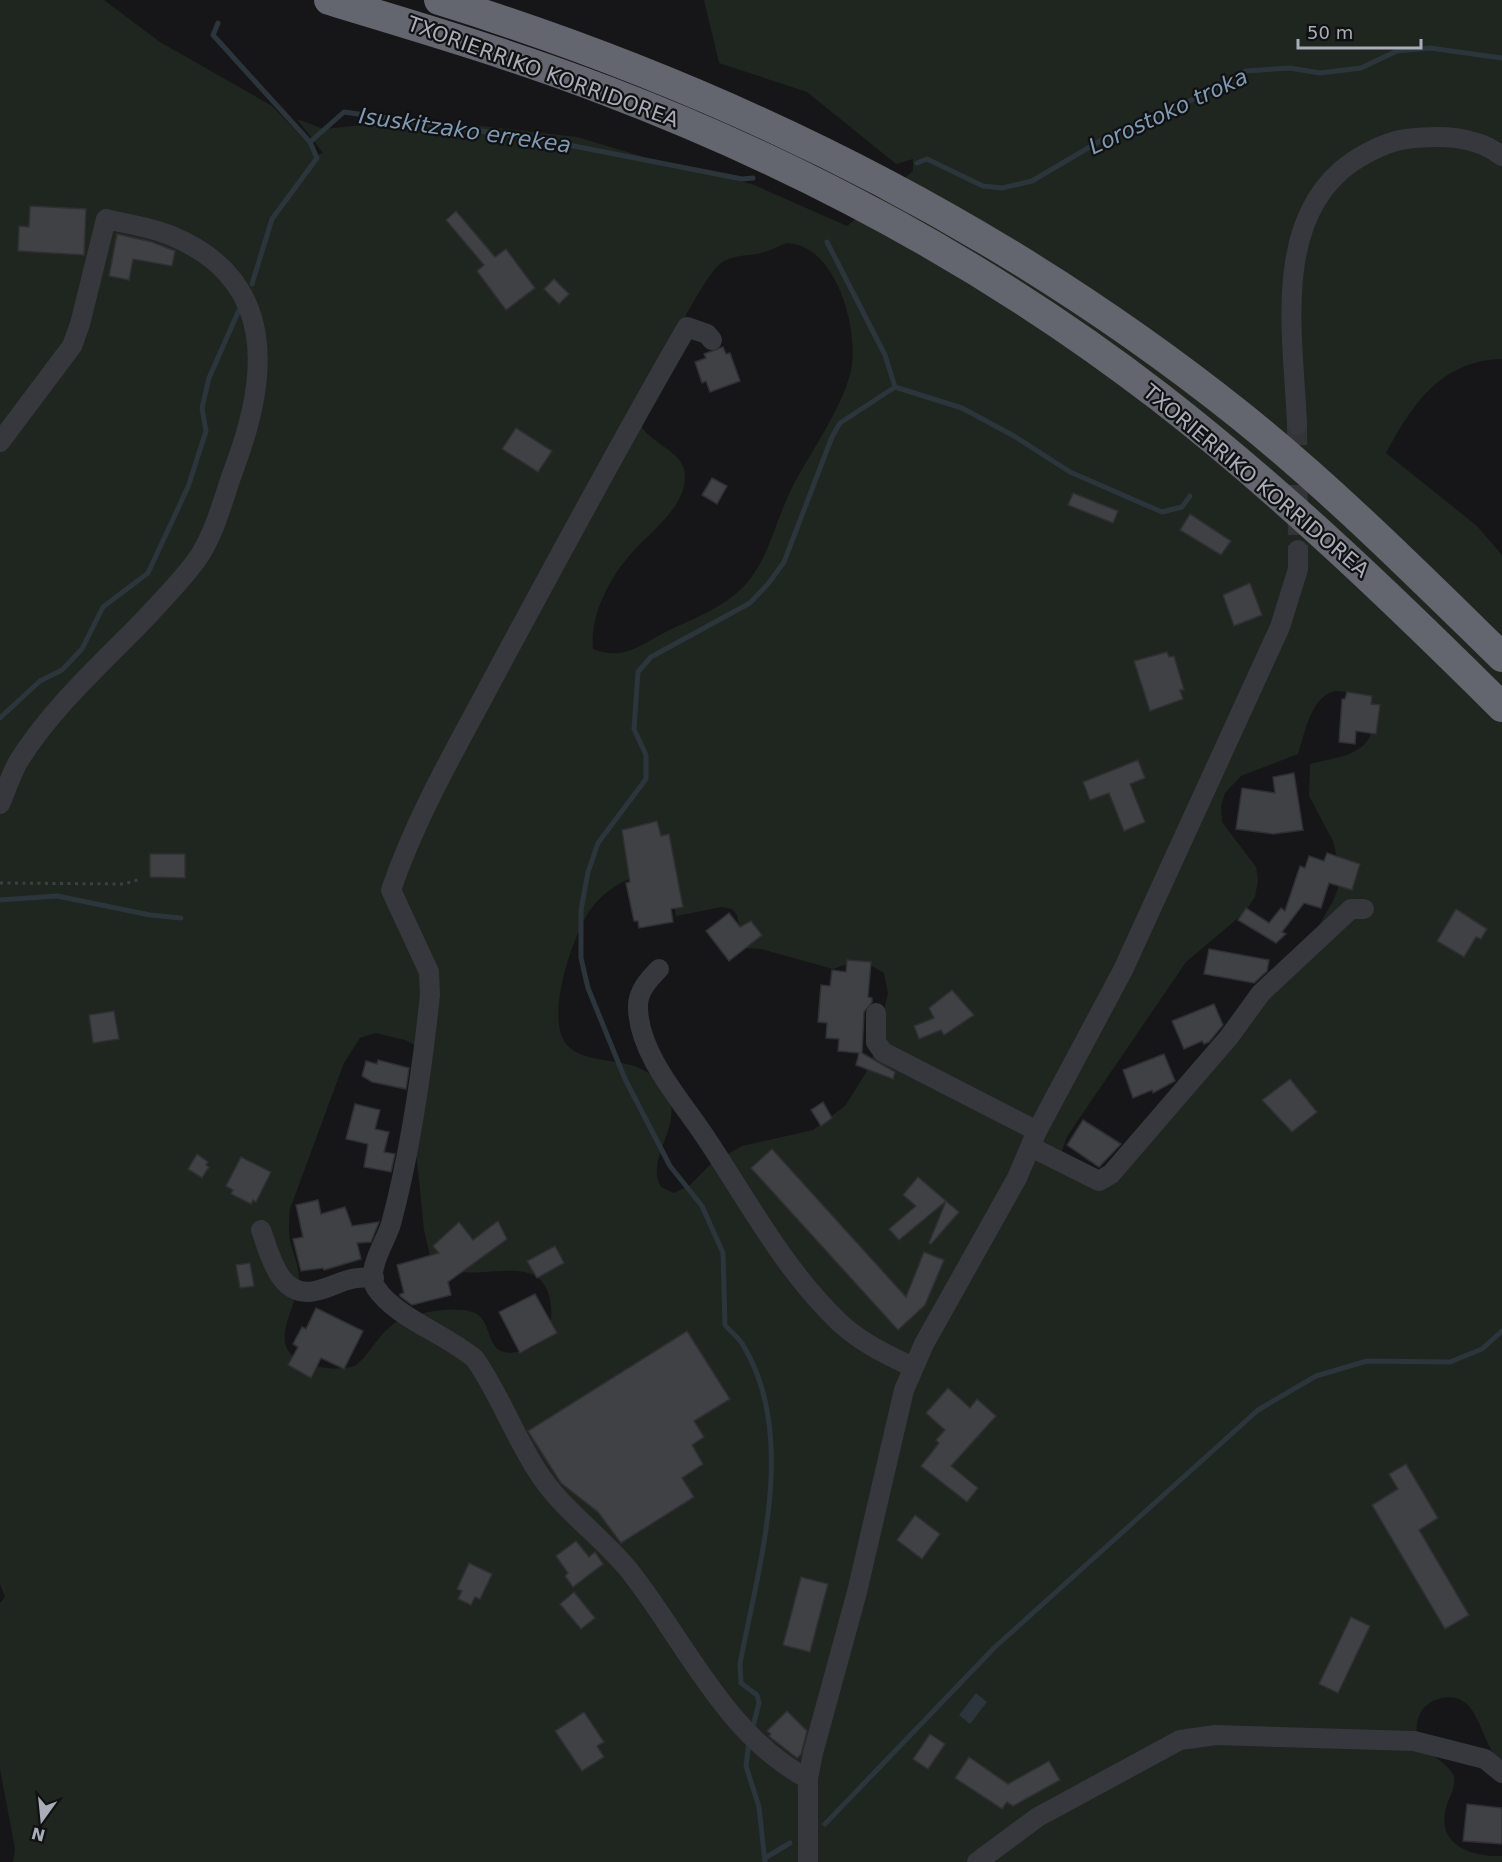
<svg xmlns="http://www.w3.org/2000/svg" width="1502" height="1862" font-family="'DejaVu Sans',sans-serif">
<rect width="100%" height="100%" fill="#161618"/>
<path fill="#1e261f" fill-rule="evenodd" d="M0 0H104L160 42 272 106 309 144 315 156 323 153 297 119 324 129 420 119 577 137 661 162 752 184 847 226 913 171V159L896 164 807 92 719 63 704 0H1502V359C1440 361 1413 404 1386 453L1477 526 1502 555V1763C1479 1745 1481 1690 1442 1698 1433 1700 1424 1705 1420 1714 1417 1720 1415 1730 1418 1736 1425 1755 1446 1760 1454 1776 1456 1788 1449 1797 1446 1808 1436 1845 1472 1857 1502 1856V1862H13L15 1849 0 1769V1603L5 1597 0 1584ZM787 243C835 245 857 324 852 364 847 404 806 457 789 494 775 524 768 559 746 584 722 610 690 619 660 635 636 648 621 660 593 649 590 616 608 581 629 556 648 533 692 504 684 469 679 451 652 443 642 427 637 404 701 278 721 263 732 255 748 256 761 253 770 251 778 246 787 243ZM1336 691 1348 692 1373 727C1367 757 1335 757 1310 764L1309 796 1333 841 1342 879 1333 901 1313 936 1097 1176 1061 1153 1068 1135 1186 962 1244 913 1255 897 1258 880 1256 867 1222 822 1221 806 1225 793 1241 776 1298 754C1305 733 1311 695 1336 691ZM632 859 671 885 676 916 722 907 732 909 737 915 743 948 761 949 833 969 853 962 870 965 884 973 888 993 876 1047 867 1071 845 1106 813 1130 742 1146 713 1162 690 1185 674 1193 661 1187C645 1158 681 1129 669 1099 648 1048 596 1071 569 1047 542 1023 573 935 590 910 600 896 613 886 629 879ZM375 1033 405 1040 416 1046 415 1141 424 1230 430 1256C437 1260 446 1268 454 1270 488 1281 546 1249 551 1307 552 1319 551 1331 542 1341 536 1347 526 1351 517 1352 483 1358 495 1323 475 1313 458 1305 420 1312 403 1319 381 1327 372 1353 355 1366 340 1370 323 1369 309 1364 261 1350 299 1308 299 1277 299 1266 294 1256 291 1245 288 1233 289 1222 290 1209L344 1063 360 1038Z"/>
<path fill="#2c353c" d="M976 1693 987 1702 970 1724 959 1715Z"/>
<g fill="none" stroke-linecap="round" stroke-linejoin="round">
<g stroke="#2c353c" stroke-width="5">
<path d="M218 23 213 35 310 142"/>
<path d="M917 163 927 159 983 186 1002 188 1032 181 1105 138 1182 105 1246 71 1290 68 1320 73 1361 68 1397 51 1430 48 1502 58"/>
<path d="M827 242 885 355 895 387"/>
<path d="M252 284 272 219 317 158 310 142 344 112 538 139 742 179 753 178"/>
<path d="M0 718 40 681 62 670 82 649 103 607 148 573 188 487 206 431 202 408 209 378 239 310"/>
<path d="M0 900 57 896 150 915 181 918"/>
<path d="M752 1730 759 1703 757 1695 741 1683 740 1664C758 1567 799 1437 743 1345 739 1338 730 1331 725 1325L723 1253 702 1206 670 1166 625 1079 588 988 581 958V910L588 872 598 843 646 779V755L634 729 638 672 651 657 750 603 768 584 784 562 832 437 840 423 895 387 962 408 1014 436 1070 472 1162 512 1182 507 1190 496"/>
<path d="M749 1741 746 1766 759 1807 765 1862"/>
<path d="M825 1824 995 1647 1258 1410 1316 1376 1367 1361 1450 1362 1482 1349 1502 1331"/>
<path d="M765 1858 790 1843"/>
</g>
</g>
<g fill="#404145" stroke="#303034" stroke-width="1.5">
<path d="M30 206 86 209 84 255 18 251 19 226 29 227Z"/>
<path d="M456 211 495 257 506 249 535 288 506 310 477 271 484 265 446 220Z"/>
<path d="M117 234 152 242 175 251 172 266 133 259 129 280 109 276Z"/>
<path d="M554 279 569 294 559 304 544 289Z"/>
<path d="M723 347 726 354 730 353 740 381 710 392 706 381 702 383 695 362 706 358 704 354Z"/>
<path d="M516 428 552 451 538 472 502 449Z"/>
<path d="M712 478 727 486 717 504 702 495Z"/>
<path d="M1073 493 1118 511 1113 523 1068 505Z"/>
<path d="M1190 514 1231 541 1221 555 1180 530Z"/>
<path d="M1250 583 1262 615 1234 626 1223 595Z"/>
<path d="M1167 652 1169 657 1174 656 1184 690H1180L1183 699 1150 711 1134 661Z"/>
<path d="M1347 692 1372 696 1371 704 1380 705 1376 734 1356 731 1355 744 1339 742 1342 699H1345Z"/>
<path d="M1138 760 1145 778 1130 784 1145 822 1124 831 1109 793 1090 800 1083 782Z"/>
<path d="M1294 773 1303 830 1273 834 1236 829 1242 788 1275 793 1273 777Z"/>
<path d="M657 821 661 836 669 834 683 907 671 909 673 922 639 928 638 921H634L626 883 630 882 622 830Z"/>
<path d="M1327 853 1360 864 1352 890 1329 883 1321 908 1304 903 1282 932 1286 934 1276 943 1238 920 1246 908 1269 923 1281 908 1285 911 1300 866 1305 868 1309 856 1324 861Z"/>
<path d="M150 854H185V878L150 877Z"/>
<path d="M1456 909 1487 929 1481 939 1476 937 1464 957 1437 941Z"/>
<path d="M729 913 740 927 751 921 762 935 729 961 706 931Z"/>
<path d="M1209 949 1269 960 1267 971 1254 983 1204 974Z"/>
<path d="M847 960 871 962 868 997 872 998V1002L864 1012 862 1053 895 1072 893 1079 856 1065 859 1053 838 1051 839 1039 826 1038 827 1023 818 1022 821 985 830 986 832 970 846 972Z"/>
<path d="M952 990 974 1015 944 1035 941 1030 919 1039 914 1026 934 1018 929 1008Z"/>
<path d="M1214 1004 1223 1025 1209 1042 1204 1044 1202 1041 1184 1049 1172 1021Z"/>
<path d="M114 1011 119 1039 93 1043 89 1015Z"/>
<path d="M1164 1054 1175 1081 1153 1093 1152 1090 1133 1098 1123 1070Z"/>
<path d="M378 1060 409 1068 406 1089 372 1082 362 1076 366 1061 377 1064Z"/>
<path d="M1290 1079 1317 1112 1292 1132 1262 1100Z"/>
<path d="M823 1102 832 1118 821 1126 811 1110Z"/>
<path d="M355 1104 380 1110 375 1129 389 1132 384 1152 395 1154 391 1172 364 1167 368 1144 346 1139Z"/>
<path d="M1083 1120 1121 1144 1099 1167 1067 1145Z"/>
<path d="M772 1149 906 1297 924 1252 944 1260 925 1305 898 1330 751 1168Z"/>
<path d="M197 1154 208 1162 206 1165 209 1167 202 1178 188 1169Z"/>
<path d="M241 1157 271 1172 256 1202 253 1200 251 1204 231 1194 233 1190 226 1186Z"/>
<path d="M918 1177 946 1201 899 1240 889 1229 916 1206 903 1195Z"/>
<path d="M318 1200 321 1214 345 1207 352 1226 379 1222 371 1242 357 1243 361 1259 324 1270 323 1268 301 1271 293 1239 303 1237 296 1205Z"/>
<path d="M946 1201 959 1212 931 1244 929 1243Z"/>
<path d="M498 1221 507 1239 448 1282 451 1295 412 1305 400 1296V1294L404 1293 397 1265 439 1253 433 1246 459 1222 473 1240Z"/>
<path d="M555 1246 564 1263 537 1278 527 1261Z"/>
<path d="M250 1263 254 1286 240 1288 236 1265Z"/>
<path d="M535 1294 557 1333 520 1353 499 1312Z"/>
<path d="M316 1308 363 1331 344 1369 321 1358 311 1378 288 1365 298 1347 293 1344 302 1327 306 1329Z"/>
<path d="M687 1331 730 1399 694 1421 704 1437 692 1445 703 1464 682 1478 694 1497 621 1543 598 1512 561 1483 528 1431Z"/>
<path d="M948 1388 970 1408 977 1399 996 1416 951 1466 978 1488 967 1502 921 1466 939 1443 936 1440 945 1430 926 1413Z"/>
<path d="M1406 1464 1438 1518 1419 1530 1469 1615 1445 1629 1372 1505 1398 1489 1389 1474Z"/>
<path d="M915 1515 940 1534 922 1559 897 1540Z"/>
<path d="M576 1541 589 1557 595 1552 603 1564 573 1587 565 1576 568 1573 556 1556Z"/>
<path d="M469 1563 492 1574 480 1599 475 1597 471 1605 458 1599 462 1591 457 1589Z"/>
<path d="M801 1577 828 1584 810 1652 783 1645Z"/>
<path d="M574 1592 595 1618 581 1629 560 1604Z"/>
<path d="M1351 1617 1370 1626 1338 1693 1319 1684Z"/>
<path d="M787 1711 807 1731 801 1754 797 1758 769 1736 771 1734 767 1731Z"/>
<path d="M584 1712 604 1742 597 1746 604 1757 582 1771 555 1731Z"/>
<path d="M930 1734 945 1744 928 1769 913 1759Z"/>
<path d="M969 1757 1008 1784 1049 1761 1060 1780 1013 1806 1007 1802 1002 1809 955 1778Z"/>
<path d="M1467 1804 1502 1808V1844L1463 1841Z"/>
</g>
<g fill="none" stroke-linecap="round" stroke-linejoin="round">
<path stroke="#333438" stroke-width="20" stroke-dasharray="20 10" stroke-linecap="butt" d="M1297 425 1298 550"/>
<path stroke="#3d3f44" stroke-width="3" stroke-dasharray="3 4.5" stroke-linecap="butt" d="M0 883 124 884 141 879"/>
<g stroke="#37383d" stroke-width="20">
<path d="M712 340 707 334 687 327C623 437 563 549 502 662 463 736 418 811 391 890L429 972 430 995C422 1071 411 1149 391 1224 386 1241 365 1271 376 1288 396 1318 446 1334 475 1359 501 1396 516 1441 542 1478 567 1514 606 1540 632 1574 687 1645 726 1735 808 1779"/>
<path d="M1297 425C1294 339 1270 219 1352 162 1369 151 1386 142 1406 139 1439 135 1475 135 1502 156"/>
<path d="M0 442 72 346 80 324 106 219C127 224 151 227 172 236 277 280 269 375 235 466 224 495 217 528 200 555 184 579 161 601 141 623 98 667 51 709 18 762 11 775 6 790 0 804"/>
<path d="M659 969C649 979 637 992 638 1008 639 1054 680 1099 704 1135 747 1199 784 1270 840 1323 862 1343 887 1355 913 1367"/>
<path d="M876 1013V1042L883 1052 1037 1131"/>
<path d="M1031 1147 1099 1181 1111 1174 1229 1037 1261 993 1351 909H1364"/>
<path d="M261 1230C270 1254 279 1299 315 1291 338 1286 347 1275 374 1278"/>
<path d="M808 1862V1779L813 1753 857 1592 904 1390 924 1344 1017 1178 1037 1131 1123 970 1280 627 1298 569V550"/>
<path d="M977 1862 1038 1817 1180 1740 1216 1735 1414 1741 1485 1759 1502 1773"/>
</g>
<g stroke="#63666e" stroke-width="30">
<path d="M329 0C422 28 516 56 607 91 804 166 994 269 1161 398 1282 492 1393 599 1502 707"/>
<path d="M439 0C729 90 1003 226 1241 416 1333 490 1417 574 1502 657"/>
</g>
</g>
<g text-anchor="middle" stroke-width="4.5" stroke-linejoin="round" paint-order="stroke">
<g font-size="21" fill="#a8adb8" stroke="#111113">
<text transform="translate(543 72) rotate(20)" y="7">TXORIERRIKO KORRIDOREA</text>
<text transform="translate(1256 481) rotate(40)" y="7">TXORIERRIKO KORRIDOREA</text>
</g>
<g font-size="22" font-style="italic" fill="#7f9bb3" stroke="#111113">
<text transform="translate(1168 111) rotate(-25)" y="8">Lorostoko troka</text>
<text transform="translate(465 130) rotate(8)" y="8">Isuskitzako errekea</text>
</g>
</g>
<g transform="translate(42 1820) rotate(195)" stroke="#111113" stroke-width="4.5" paint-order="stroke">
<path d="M0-4.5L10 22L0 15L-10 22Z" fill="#a8adb8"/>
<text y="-9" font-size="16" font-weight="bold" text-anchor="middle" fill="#a8adb8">N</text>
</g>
<path d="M1298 39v9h123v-9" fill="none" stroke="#a8adb8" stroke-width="3"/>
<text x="1307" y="39" font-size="18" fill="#a8adb8" stroke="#111113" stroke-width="4.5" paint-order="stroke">50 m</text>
</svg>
